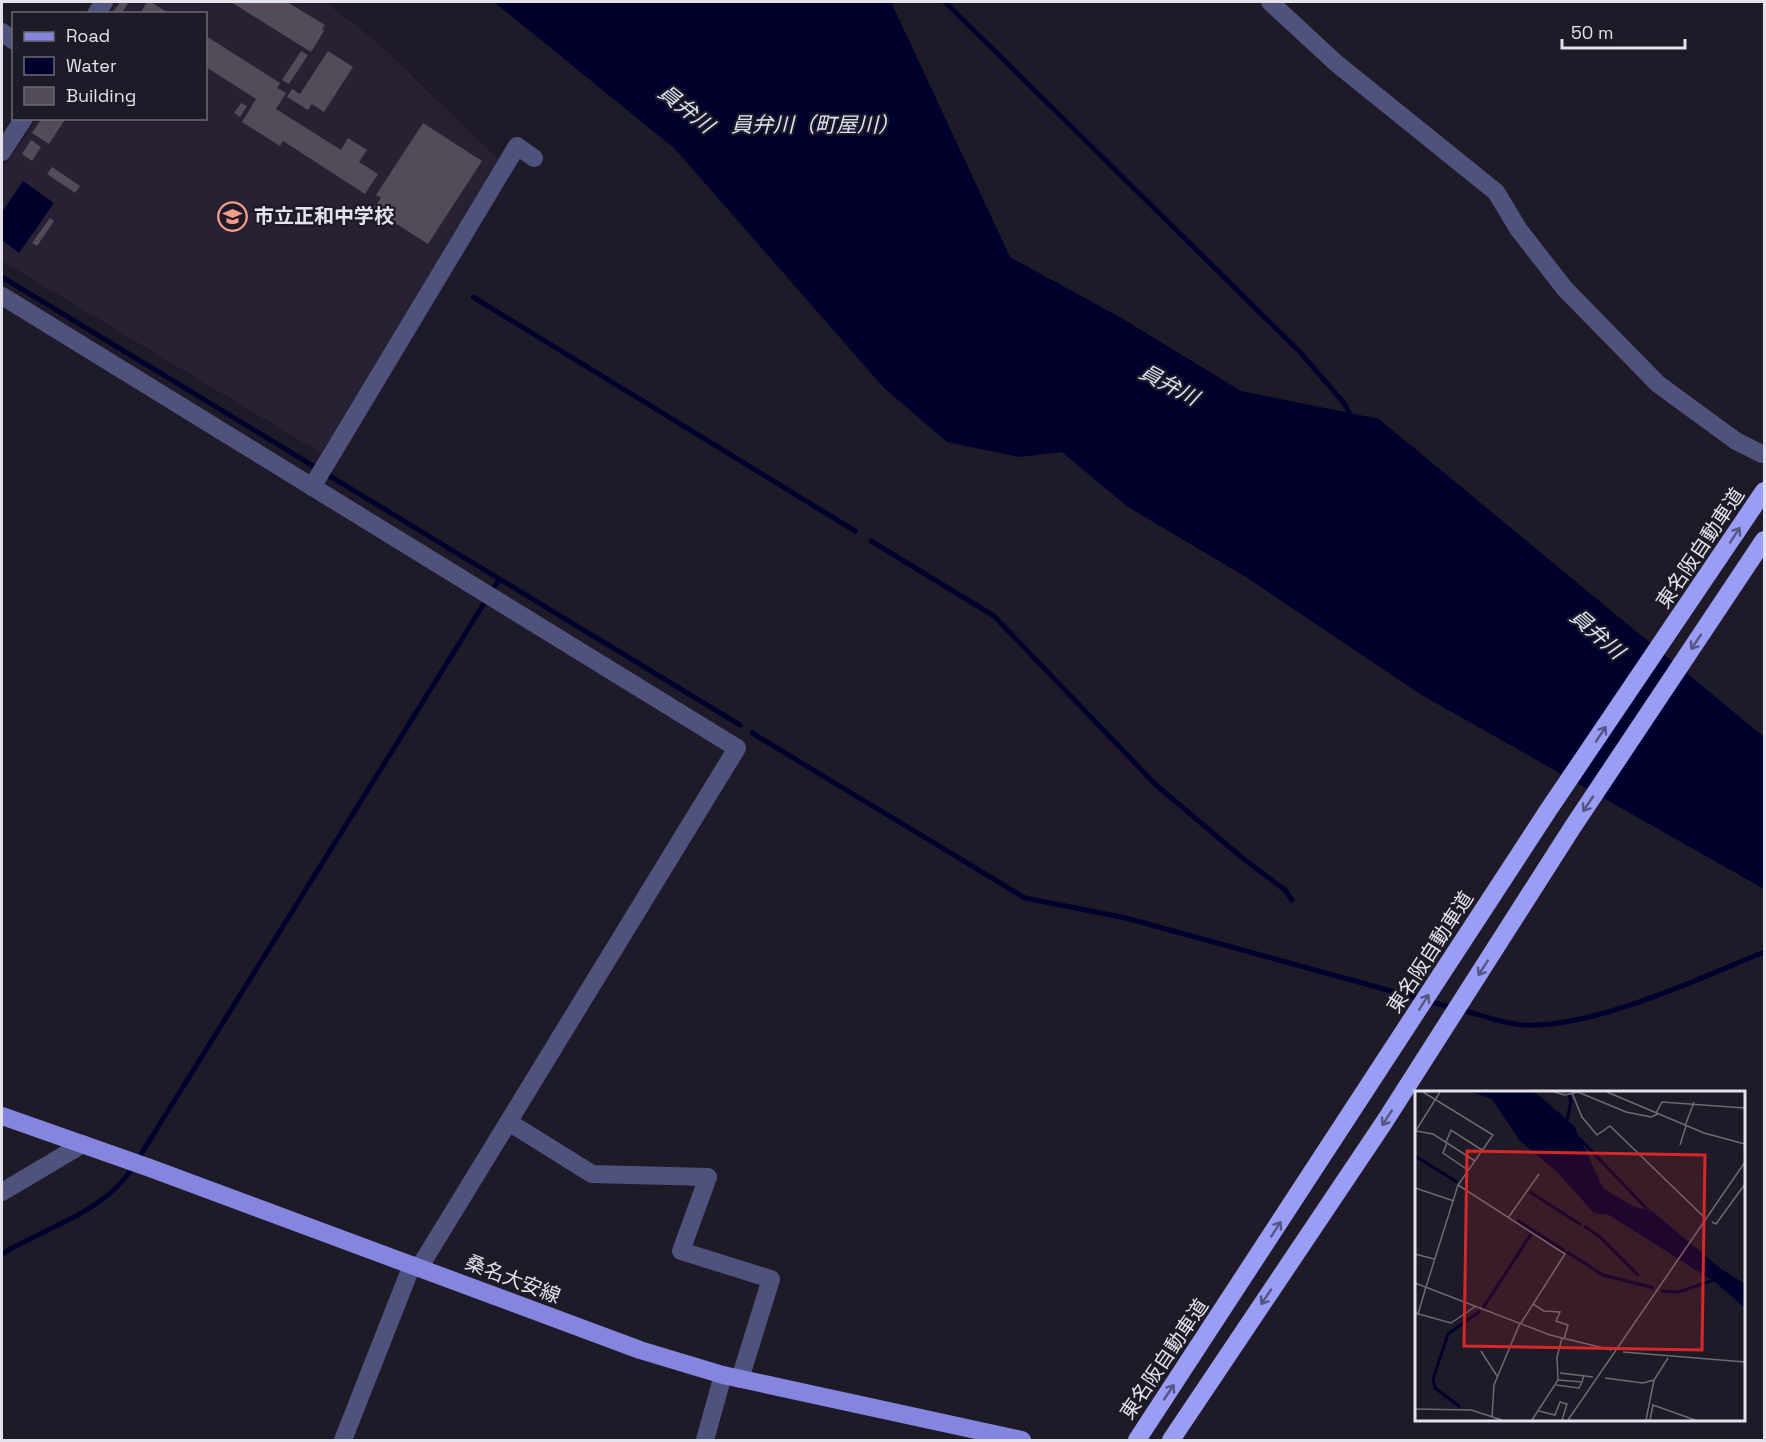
<svg xmlns="http://www.w3.org/2000/svg" width="1766" height="1442" font-family="'Space Grotesk','Noto Sans JP',sans-serif">
<rect width="100%" height="100%" fill="#1e1a27"/>
<path fill="#272133" d="M116 2H325L377 42 498 159 321 453 2 261V170L37 119 206 118V14L108 13Z"/>
<g fill="#00002d">
<path d="M494 2H891L1010 257 1123 319 1241 391 1379 419 1764 737V889L1420 694 1246 577 1128 507 1062 452 1019 457 947 442 884 388 675 149Z"/>
<path d="M23 181 54 203 19 253 2 240V212Z"/>
</g>
<g fill="none" stroke-linecap="round" stroke-linejoin="round">
<g stroke="#00002d" stroke-width="5">
<path d="M945 2 1300 352 1344 403 1352 418"/>
<path d="M2 277 740 725"/>
<path d="M473 297 855 531"/>
<path d="M871 541 994 616 1156 785 1245 860 1285 890 1292 900"/>
<path d="M752 733 1025 898 1126 918 1453 1008"/>
<path d="M1462 1010C1481 1015 1504 1024 1524 1025 1595 1028 1698 979 1764 952"/>
<path d="M138 1159 498 581"/>
<path d="M2 1254C46 1227 104 1213 133 1167"/>
</g>
</g>
<g fill="#544b58">
<path d="M120 2H129L121 14H115L113 12Z"/>
<path d="M147 2H151L170 14H140Z"/>
<path d="M231 2H287L325 25 322 29 324 31 311 52Z"/>
<path d="M206 36 280 83 277 88 286 93 276 109 341 150 348 138 367 150 359 162 378 174 365 194 283 141 280 146 242 122 256 99 206 67Z"/>
<path d="M301 51 308 55 289 84 282 80Z"/>
<path d="M328 51 353 67 324 112 312 104 308 110 287 97 292 89 300 94Z"/>
<path d="M241 103 247 106 240 117 234 113Z"/>
<path d="M42 118H66L49 144 32 133Z"/>
<path d="M423 123 482 161 428 244 373 209 381 198 376 195Z"/>
<path d="M31 140 41 147 32 161 22 154Z"/>
<path d="M52 167 80 186 75 193 47 174Z"/>
<path d="M50 218 54 221 37 246 32 243Z"/>
</g>
<g fill="none" stroke-linecap="round" stroke-linejoin="round">
<g stroke="#4f527d" stroke-width="18">
<path d="M1270 2 1336 63 1496 192 1519 230 1565 289 1658 384 1736 441 1762 454"/>
<path d="M96 14 104 2"/>
<path d="M2 32 14 41"/>
<path d="M2 152 24 118"/>
<path d="M2 296 737 748 419 1268"/>
<path d="M312 487 517 146 534 158"/>
<path d="M510 1123 592 1174 708 1177 681 1251 771 1279 740 1379"/>
<path d="M2 1192 83 1144"/>
<path d="M343 1440 412 1265"/>
<path d="M705 1440 723 1375"/>
</g>
<path stroke="#8385df" stroke-width="18" d="M2 1116 150 1168 640 1350 723 1375 1022 1440"/>
<g stroke="#9a9df4" stroke-width="18">
<path d="M1137 1440 1549 809 1764 491"/>
<path d="M1171 1440 1385 1121 1572 828 1764 540"/>
</g>
</g>
<defs><path id="oneway-shaft" d="M-6 0H5M1.5-3L5.5 0L1.5 3" fill="none" stroke-width="1.6" stroke-linecap="round" stroke-linejoin="round" transform="scale(1.5)"/></defs>
<g stroke="#565583">
<use href="#oneway-shaft" transform="translate(1735 535) rotate(-57)"/>
<use href="#oneway-shaft" transform="translate(1696 642) rotate(124)"/>
<use href="#oneway-shaft" transform="translate(1601 734) rotate(-56)"/>
<use href="#oneway-shaft" transform="translate(1588 804) rotate(124)"/>
<use href="#oneway-shaft" transform="translate(1483 968) rotate(123)"/>
<use href="#oneway-shaft" transform="translate(1424 1002) rotate(-57)"/>
<use href="#oneway-shaft" transform="translate(1387 1118) rotate(123)"/>
<use href="#oneway-shaft" transform="translate(1276 1229) rotate(-57)"/>
<use href="#oneway-shaft" transform="translate(1266 1297) rotate(124)"/>
<use href="#oneway-shaft" transform="translate(1169 1392) rotate(-56)"/>
</g>
<defs>
<symbol id="school-ring" viewBox="-11 -11 22 22"><circle r="9.5" fill="#1e1a27" stroke="#f49d8c" stroke-width="1.5"/><path d="M0-5L7-2L0 1L-7-2ZM-4 1L0 2.5L4 1V4Q0 6-4 4Z" fill="#f49d8c"/></symbol>
</defs>
<g fill-rule="evenodd">
<use href="#school-ring" x="216" y="200" width="33" height="33"/>
</g>
<g text-anchor="middle" stroke-width="4.5" stroke-linejoin="round" paint-order="stroke">
<g font-size="20" font-weight="bold" fill="#e4e2ea" stroke="#1e1a27" text-anchor="start">
<text x="254" y="223">市立正和中学校</text>
</g>
<g font-size="20" fill="#e4e2ea" stroke="#1e1a27">
<text transform="translate(1700 548) rotate(-56)" y="7">東名阪自動車道</text>
<text transform="translate(1430 952) rotate(-57)" y="7">東名阪自動車道</text>
<text transform="translate(513 1279) rotate(21)" y="7">桑名大安線</text>
<text transform="translate(1164 1359) rotate(-56)" y="7">東名阪自動車道</text>
</g>
<g font-size="21" font-style="italic" fill="#dbe4f5" stroke="#1e1a27">
<text transform="translate(686 109) rotate(38)" y="7">員弁川</text>
<text x="815" y="132">員弁川（町屋川）</text>
<text transform="translate(1169 385) rotate(28)" y="7">員弁川</text>
<text transform="translate(1597 634) rotate(41)" y="7">員弁川</text>
</g>
</g>
<g transform="translate(1415 1091)">
<rect width="330" height="330" fill="#1e1a27"/>
<path d="M56 1H118L126 6 159 35 188 97 219 116 237 120 306 178 330 193V217L300 191 194 124 179 122 143 82 105 50 77 8Z" fill="#00002d"/>
<path fill="none" stroke="#00002d" stroke-width="3" d="M152 29 156 10 153 1M164 47 233 119M0 65 42 91M115 101 166 134M102 129 150 160M169 135 185 146 224 185M152 161 188 184 239 197M246 200 264 201 299 189M68 217 118 140M45 316 20 297 18 288 33 243 65 220"/>
<path fill="none" stroke="#6d6a75" stroke-width="1.5" d="M8 1 78 44 43 94 11 196M139 1 150 4 163 1 211 21 236 26 243 23M192 1 289 42 330 53M157 2 167 26 182 44 195 35 289 126M241 22 247 11 330 17M270 35 279 11M1 40 18 43 60 70M0 41 25 1M31 51 36 39 67 59M32 52 28 62 53 79M265 54 271 35M43 94 150 163 106 232M0 97 39 110M93 127 124 83M297 131 301 133 330 93M0 163 19 168M0 192 135 244 197 259M118 213 129 220 145 221 141 230 153 234 149 248M0 222 36 232 61 215M3 223 11 196M66 260 82 285M208 261 330 271M145 282 178 286M190 287 228 292 239 289M143 289 167 291 169 284M141 294 164 297 167 291M0 318 56 319 87 329M124 320 140 324 145 311 152 313 147 329M77 326 79 294 105 232M117 329 143 289 142 266 147 247M153 329 330 71M231 329 239 289 253 267M235 329 238 314 280 329"/>
<path fill="#d62828" fill-opacity="0.15" stroke="#d62828" stroke-width="3" d="M52 60 290 64 287 259 49 255Z"/>
<rect width="330" height="330" fill="none" stroke="#e4e2ea" stroke-width="3"/>
</g>
<rect width="1766" height="1442" fill="none" stroke="#e4e2ea" stroke-width="6"/>
<rect x="12" y="12" width="195" height="108" fill="#1e1a27" stroke="#6d6a75" stroke-width="1.5"/>
<rect x="24" y="32" width="30" height="9" fill="#8385df" stroke="#6d6a75" stroke-width="1.5"/>
<text x="66" y="42" font-size="18" fill="#e4e2ea">Road</text>
<rect x="24" y="57" width="30" height="18" fill="#00002d" stroke="#6d6a75" stroke-width="1.5"/>
<text x="66" y="72" font-size="18" fill="#e4e2ea">Water</text>
<rect x="24" y="87" width="30" height="18" fill="#544b58" stroke="#6d6a75" stroke-width="1.5"/>
<text x="66" y="102" font-size="18" fill="#e4e2ea">Building</text>
<path d="M1562 39v9h123v-9" fill="none" stroke="#e4e2ea" stroke-width="3"/>
<text x="1571" y="39" font-size="18" fill="#e4e2ea" stroke="#1e1a27" stroke-width="4.5" paint-order="stroke">50 m</text>
</svg>
